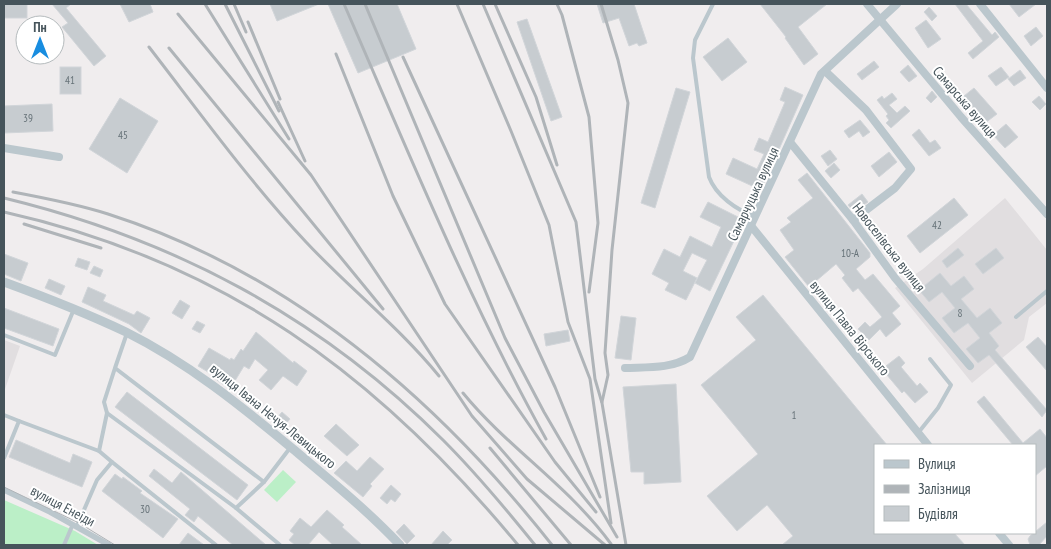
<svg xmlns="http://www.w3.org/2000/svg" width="1051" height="549" font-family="'PT Sans Narrow',sans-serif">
<rect width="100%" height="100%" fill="#f0edee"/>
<g fill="#e1dee0">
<path d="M1005 198 1047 250V303L1029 317 1024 340 972 383 895 288 923 269Z"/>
<path d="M4 340 20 346 4 392Z"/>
</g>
<g fill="#bbefc7">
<path d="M283 470 296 482 277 502 264 490Z"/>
<path d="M4 500 75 531 98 545H4Z"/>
</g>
<g fill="#c7ccd0" stroke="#d1d5d9">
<rect x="4" y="4" width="23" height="14"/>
<path d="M52 4H71L66 8 106 56 94 66 62 27 68 23Z"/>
<path d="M120 4H150L153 12 129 22Z"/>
<path d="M270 4H319L277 21Z"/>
<path d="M328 4H397L416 49 358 73Z"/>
<path d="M597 4H634L647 43 639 46 637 43 629 46 619 18 603 23Z"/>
<path d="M760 4H827L798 27 818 54 804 65 785 38 786 37Z"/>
<path d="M955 4H966L992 35 995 32 999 37 973 59 968 53 983 41Z"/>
<path d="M1009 4H1036L1019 17Z"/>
<path d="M929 7 937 16 932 21 924 12Z"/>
<path d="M527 19 562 117 551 121 517 22Z"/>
<path d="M926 20 941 39 928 48 915 28Z"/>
<path d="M1036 27 1043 36 1031 46 1024 36Z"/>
<path d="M728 38 747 62 722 81 703 57Z"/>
<path d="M874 61 879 67 862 80 857 74Z"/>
<path d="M908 65 917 76 909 82 900 72Z"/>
<rect x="60" y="67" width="21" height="27"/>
<path d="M1001 67 1009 77 996 86 988 76Z"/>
<path d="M1020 70 1026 78 1014 86 1008 79Z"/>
<path d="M785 87 803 95 761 190 726 174 733 158 757 169 764 154 754 150 759 138 768 142 785 102 780 100Z"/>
<path d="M676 88 690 92 655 208 641 203Z"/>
<path d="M974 88 997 114 985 123 964 96Z"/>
<path d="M932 91 937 97 931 103 926 98Z"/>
<path d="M892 93 897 99 889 105 897 113 905 106 910 111 891 128 886 123 889 120 886 116 888 114 877 100 882 96 884 99Z"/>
<path d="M1039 96 1046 104 1040 110 1032 102Z"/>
<path d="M120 98 158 121 127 173 89 149Z"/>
<path d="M52 104 53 131 4 133V106Z"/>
<path d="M860 120 870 132 863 137 859 131 849 138 844 131Z"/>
<path d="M1006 124 1018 137 1005 148 993 135Z"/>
<path d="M919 129 930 143 935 140 941 148 929 156 912 135Z"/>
<path d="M830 150 837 159 828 166 821 156Z"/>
<path d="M889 152 897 162 879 177 871 166Z"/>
<path d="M834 163 840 170 831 178 825 171Z"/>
<path d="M807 173 870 253V257L856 269 865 280 873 274 900 306 892 313 901 324 886 337 880 329 869 340 858 329 865 322 870 327 882 317 858 288 853 292 842 278 845 275 836 264 809 287 785 257 794 250 780 230 791 222 787 218 813 198 798 180Z"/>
<path d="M862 194 868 202 854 212 848 205Z"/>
<path d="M954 198 968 215 920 253 907 236Z"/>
<path d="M708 202 744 220 710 291 695 283 707 260 692 253 683 271 697 278 686 300 665 290 669 283 652 274 664 249 680 257 690 236 712 247 721 227 700 217Z"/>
<path d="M958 248 964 255 947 268 942 261Z"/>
<path d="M996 248 1004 258 983 274 975 264Z"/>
<path d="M4 254 28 263 21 281 4 274Z"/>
<path d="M78 258 90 262 87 270 75 266Z"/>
<path d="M94 266 103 270 100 277 90 273Z"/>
<path d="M940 273 951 286 964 276 974 289 961 299 977 318 990 308 1002 323 989 333 999 346 995 350 1047 410 1042 417 989 355 978 363 966 349 980 338 968 323 954 333 942 318 955 308 942 292 929 302 919 290Z"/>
<path d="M49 279 65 286 61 295 45 288Z"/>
<path d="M88 287 106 295 103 301 134 315 137 311 150 318 141 333 129 324 82 302Z"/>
<path d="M763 295 887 445H875V533H954L965 545H782L793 536 767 505 737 531 707 496 758 454 701 385 756 340 736 317Z"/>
<path d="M180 300 190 306 182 319 172 313Z"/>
<path d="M4 308 59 329 53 346 4 328Z"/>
<path d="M621 316 636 318 631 360 615 358Z"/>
<path d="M197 321 205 325 200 333 192 329Z"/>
<path d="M568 330 570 341 546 346 544 334Z"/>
<path d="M256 332 293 363 294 361 307 371 297 386 283 376 271 390 259 380 268 370 255 359 249 369 244 366 230 389 217 380 218 378 198 366 209 348 230 360 231 358 234 360 241 349 243 351Z"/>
<path d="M1038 337 1047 347V371L1026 347Z"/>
<path d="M899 356 905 363 901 367 917 386 920 383 928 392 915 403 904 391 902 393 882 369Z"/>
<path d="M676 384 681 482 644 484V472H631L623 387Z"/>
<path d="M127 392 248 485 237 500 115 407Z"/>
<path d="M984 396 1023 443 1040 429 1047 438V466L1035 476V445H1013L977 402Z"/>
<path d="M282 412 290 419 282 428 274 421Z"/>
<path d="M336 424 359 445 347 456 324 436Z"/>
<path d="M296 433 306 441 301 447 291 439Z"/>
<path d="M16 440 70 463 73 454 92 462 82 487 9 457Z"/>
<path d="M370 457 384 469 370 484 372 486 363 497 334 473 346 461 357 471Z"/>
<path d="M154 469 172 483 181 472 266 545H233L198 516 194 522 185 515 190 509 149 476Z"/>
<path d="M115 474 122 479 123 477 142 491 140 493 178 519 163 538 102 491Z"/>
<path d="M391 485 401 494 395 502 391 499 387 504 380 498Z"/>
<path d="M327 510 344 525 342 527 362 545H333L319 532 308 545H295L289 540 294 534 290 531 300 518 311 527Z"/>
<path d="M1047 522V536L1039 545H1030L1028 539 1030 536Z"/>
<path d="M404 524 415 536 407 544 396 532Z"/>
<path d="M443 531 452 540 447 545H431Z"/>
<path d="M188 533 204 545H179Z"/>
</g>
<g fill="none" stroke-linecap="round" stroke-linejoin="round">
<g stroke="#bbc7cd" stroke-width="4">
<path d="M713 4 695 40 693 58 709 177C716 196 737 210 754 216"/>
<path d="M1016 317 1047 291"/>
<path d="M4 335 55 355 74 309"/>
<path d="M115 368 104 402 107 413 236 508 264 482 115 368 127 333"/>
<path d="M4 415 19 421"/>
<path d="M918 433 938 408 951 385 930 359"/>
<path d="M99 451 112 462"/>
<path d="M4 458 19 421 99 451 107 413"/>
<path d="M264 482 290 448"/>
<path d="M236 508 280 545"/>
<path d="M77 526 97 480 112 462 216 545"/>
<path d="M64 545 73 524"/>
</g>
<path stroke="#bbc7cd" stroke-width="5.5" d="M4 490 50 512 109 545"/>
<g stroke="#bbc7cd" stroke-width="8">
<path d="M867 4 961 117 1047 214"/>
<path d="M980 4 1047 88"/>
<path d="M825 71 866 110 911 169 895 188 853 220"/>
<path d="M790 142 853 220 895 278 970 366"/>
<path d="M4 148 59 157"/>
<path d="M752 227 928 445"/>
<path d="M625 368C647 367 671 369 690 357L821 74 897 4"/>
<path d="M999 533 1009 545"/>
</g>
<path stroke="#bbc7cd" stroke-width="9" d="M4 282C45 297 86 313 126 332 188 363 240 405 293 449 330 480 367 510 400 545"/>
<path stroke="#afb4b8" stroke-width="1" d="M4 487 79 523 115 545"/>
<g stroke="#afb4b8" stroke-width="3">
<path d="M205 4 289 139"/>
<path d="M225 4 279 111"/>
<path d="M234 4 246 32"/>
<path d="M344 4C408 151 468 299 546 439"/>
<path d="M365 4 505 338 544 412 617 537"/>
<path d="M457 4 511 131 549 225 568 322 590 379 611 523"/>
<path d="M483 4 576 222 595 379 602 403 626 545"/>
<path d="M495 4 536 97 557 165"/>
<path d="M557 4 562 15 589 117 598 223 589 292"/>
<path d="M601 4 618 60 628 103 612 250 605 353 608 375 602 402"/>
<path d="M178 14 311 175 472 416 527 479 605 545"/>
<path d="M248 22 280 99"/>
<path d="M149 47C200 113 249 181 306 242 349 288 399 327 439 376"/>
<path d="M169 48 383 309"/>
<path d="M336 54 393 196 445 304 555 462 596 512"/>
<path d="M403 57 555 387 600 497"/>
<path d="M278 102 305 161"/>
<path d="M13 192C45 198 77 204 108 214 289 272 436 398 552 545"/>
<path d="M4 198C173 239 319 316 443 440 476 473 506 509 535 545"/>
<path d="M4 212C223 261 377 374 518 545"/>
<path d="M24 224 101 248"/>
<path d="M463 393C508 448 569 486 611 544"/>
<path d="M490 448 571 545"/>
</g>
</g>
<g text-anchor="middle" stroke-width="4" stroke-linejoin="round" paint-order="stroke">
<g font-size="11" fill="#667278">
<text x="70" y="84">41</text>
<text x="28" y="122">39</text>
<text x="123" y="139">45</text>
<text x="937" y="229">42</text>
<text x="850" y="257">10-А</text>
<text x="960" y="317">8</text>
<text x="794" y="419">1</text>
<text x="145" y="513">30</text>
</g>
<g font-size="14" fill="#46545b" stroke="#fff">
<text transform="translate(965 102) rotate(49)" y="5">Самарська вулиця</text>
<text transform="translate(753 194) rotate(-65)" y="5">Самарчуцька вулиця</text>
<text transform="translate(889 247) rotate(52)" y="5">Новоселівська вулиця</text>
<text transform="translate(850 328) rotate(51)" y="5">вулиця Павла Вірського</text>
<text transform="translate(273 416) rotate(39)" y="5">вулиця Івана Нечуя-Левицького</text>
<text transform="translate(63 506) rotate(28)" y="5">вулиця Енеїди</text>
</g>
</g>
<rect width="1051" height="549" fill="none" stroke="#46545b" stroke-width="10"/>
<rect x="874" y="444" width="162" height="90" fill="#ffffff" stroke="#b5bbbd"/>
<rect x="884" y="460" width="25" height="8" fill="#bbc7cd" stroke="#b5bbbd"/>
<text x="918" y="469" font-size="15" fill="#46545b">Вулиця</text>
<rect x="884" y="485" width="25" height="8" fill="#afb4b8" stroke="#b5bbbd"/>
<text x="918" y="494" font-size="15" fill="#46545b">Залізниця</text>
<rect x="884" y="506" width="25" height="15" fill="#c7ccd0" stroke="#b5bbbd"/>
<text x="918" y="519" font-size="15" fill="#46545b">Будівля</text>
<g transform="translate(40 40)"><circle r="24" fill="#ffffff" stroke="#b5bbbd"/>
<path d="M0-4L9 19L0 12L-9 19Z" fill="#188de0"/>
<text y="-8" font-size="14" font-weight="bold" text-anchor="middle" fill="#46545b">Пн</text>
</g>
</svg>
